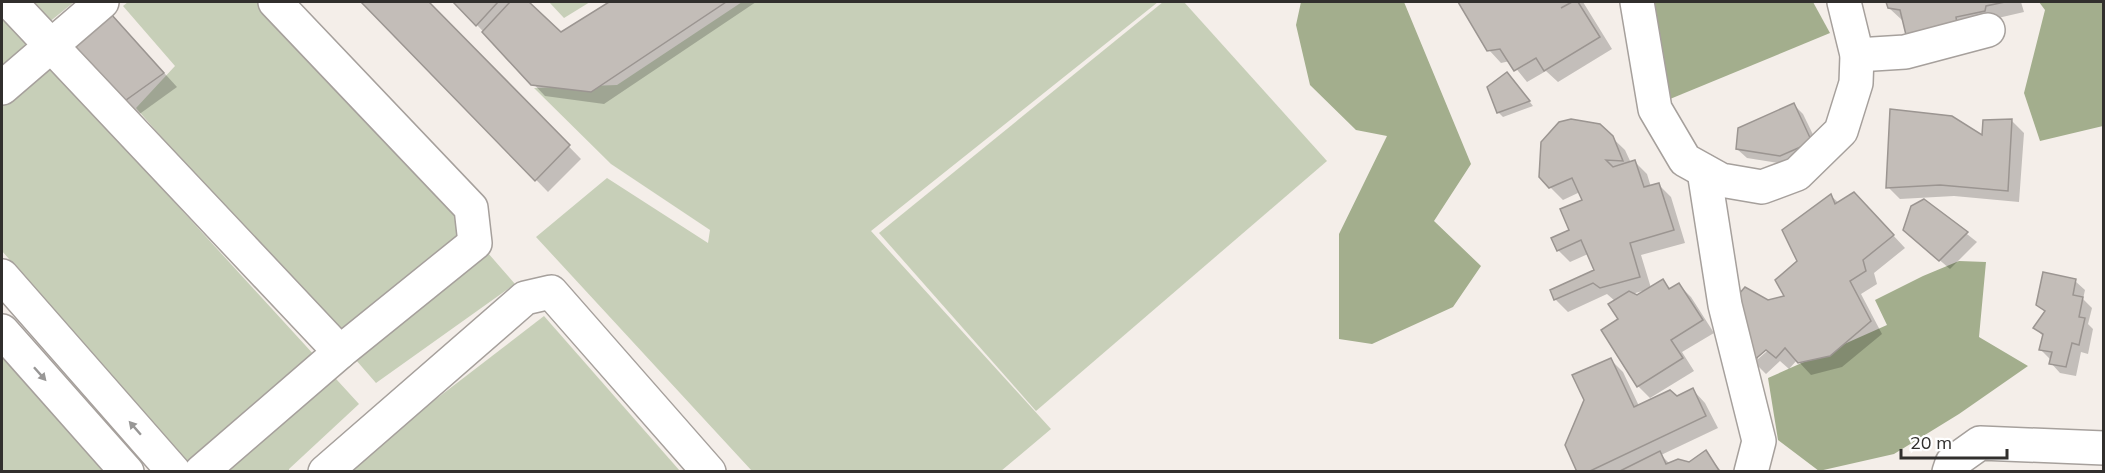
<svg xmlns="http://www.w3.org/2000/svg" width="2105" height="473" font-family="Mulish,sans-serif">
<rect width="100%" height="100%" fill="#f4eee9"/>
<g fill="#c7cfb8">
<path d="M29 2H74L48 23Z"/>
<path d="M128 2H269L515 284 376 383 136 108 175 66 123 6Z"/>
<path d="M549 2H590L564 18Z"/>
<path d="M742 2H1158L871 231 1051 429 1001 471H752L536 237 607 178 708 243 710 230 611 164 534 88 617 85Z"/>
<path d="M1163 2H1184L1327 161 1036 411 879 233Z"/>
<path d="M2 14 31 46 2 71Z"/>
<path d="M48 64 359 404 289 469V471H193L2 251V105Z"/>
<path d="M544 316 680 471 341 472Z"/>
<path d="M2 347 116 471H2Z"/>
</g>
<g fill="#a3ae8d">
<path d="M1301 2H1404L1471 164 1434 221 1481 266 1453 307 1372 344 1339 339V234L1387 136 1356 130 1310 85 1296 25Z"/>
<path d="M1650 2H1813L1830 33 1670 99Z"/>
<path d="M2039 2H2103V126L2040 141 2024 93 2045 10Z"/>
<path d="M1959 261 1986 262 1979 337 2028 366 1959 414 1894 454 1819 471 1778 440 1768 378 1887 325 1875 300 1923 276Z"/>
</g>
<g fill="#0003" fill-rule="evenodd">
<path d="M363 2H428L581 159 548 192Z"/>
<path d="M455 2H526L561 34 611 2H756L604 104 545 96Z"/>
<path d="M1460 2H1583L1612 49 1558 82 1546 71 1527 82 1510 61 1501 63 1489 50Z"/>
<path d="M1888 2H2021L2024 12 1998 18 1969 36 1902 20 1889 8Z"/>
<path d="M125 30 177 87 134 118 120 104Z"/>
<path d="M1512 79 1533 106 1503 117 1498 112Z"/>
<path d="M1794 105 1803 114 1821 151 1790 165 1747 158 1737 149Z"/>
<path d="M2011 120 2024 133 2019 202 1954 196 1900 199 1888 187Z"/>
<path d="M1600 126 1625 150 1631 163 1635 162 1647 174 1651 187 1659 185 1671 197 1685 243 1641 255 1651 288 1662 281 1671 289 1679 285 1691 297 1714 333 1682 352 1694 371 1650 398 1638 386 1615 301 1607 294 1568 312 1556 300 1552 291 1596 271 1588 254 1570 262 1558 250 1571 231 1584 201 1580 192 1563 200 1550 187ZM1646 290 1637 297 1632 294Z"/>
<path d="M1831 196 1839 203 1866 206 1905 248 1874 273 1877 284 1861 294 1882 334 1842 367 1811 375 1797 360 1789 369 1780 361 1766 374 1754 362 1768 301 1787 296 1799 261ZM1771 344 1773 346 1758 359V355Z"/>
<path d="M1924 200 1977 242 1950 269 1915 239Z"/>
<path d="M2075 281 2085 290 2083 299 2092 308 2088 324 2093 329 2088 354 2081 352 2076 376 2060 373 2051 363 2050 359 2041 350 2044 337 2035 328 2046 312 2038 304Z"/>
<path d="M1611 360 1623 372 1639 406 1676 398 1693 390 1705 403 1718 428 1661 455 1670 464H1689L1705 452 1722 472H1579Z"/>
</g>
<g fill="#c3bdb8" stroke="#9b9591" stroke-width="1.5">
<path d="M361 2H429L570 145 535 181Z"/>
<path d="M453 2H498L476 26Z"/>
<path d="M510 2H529L561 32 609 2H726L591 92 531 85 482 32Z"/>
<path d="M1458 2H1572L1561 8 1572 2H1578L1600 37 1544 71 1536 58 1514 71 1500 49 1487 51Z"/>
<path d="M1886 2H2005L1986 6 1985 11 1956 17 1957 24 1906 35 1900 10 1888 8Z"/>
<path d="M111 14 164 73 119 105 69 51Z"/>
<path d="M1507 72 1530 101 1497 113 1487 87Z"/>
<path d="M1794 103 1812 142 1780 156 1736 149 1738 128Z"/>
<path d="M1890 109 1952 116 1982 135 1983 120 2012 119 2008 191 1940 185 1886 188Z"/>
<path d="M1571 119 1600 124 1613 136 1623 161 1606 160 1613 167 1635 160 1644 187 1659 183 1674 230 1630 243 1640 277 1600 288 1593 283 1554 300 1550 290 1594 270 1581 240 1557 251 1551 238 1569 230 1560 209 1582 200 1572 178 1549 188 1539 177 1541 142 1559 122Z"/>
<path d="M1854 192 1894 235 1863 260 1866 271 1850 281 1871 321 1830 356 1798 363 1785 348 1776 358 1766 350 1752 362 1733 301 1745 287 1768 300 1784 296 1775 280 1797 261 1782 230 1831 194 1835 204Z"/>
<path d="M1924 199 1968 232 1939 261 1903 230 1911 206Z"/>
<path d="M2043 272 2076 279 2073 295 2083 297 2079 317 2085 318 2079 345 2072 343 2066 367 2049 364 2052 352 2039 350 2043 334 2033 328 2045 311 2036 305Z"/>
<path d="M1663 279 1669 289 1679 283 1703 320 1671 340 1683 358 1637 387 1601 330 1618 319 1608 304 1629 291 1637 295Z"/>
<path d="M1611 358 1634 407 1670 390 1677 396 1693 388 1706 416 1588 472H1577L1565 445 1584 400 1572 375Z"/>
<path d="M1706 450 1720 472H1618L1660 451 1666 464 1678 459 1689 462Z"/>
</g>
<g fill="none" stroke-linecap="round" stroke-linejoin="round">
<defs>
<g id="minor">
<path d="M10 2 340 352"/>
<path d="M1637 2 1655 109 1685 160 1721 180 1762 187 1797 174 1841 131 1856 83 1857 55 1844 2"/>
<path d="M1857 55 1905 52 1988 30"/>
<path d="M2 88 102 2"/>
<path d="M1704 171 1725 305 1759 441 1751 472"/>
<path d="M2 276 174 472"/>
<path d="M2 331 127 472"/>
<path d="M201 472 340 352 475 243 471 208 275 2"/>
<path d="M325 472 525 298 551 292 709 472"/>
<path d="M1949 472 1952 463 1980 443 2104 448"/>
</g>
</defs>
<use href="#minor" stroke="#a6a09c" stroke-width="36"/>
<use href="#minor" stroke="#fff" stroke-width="33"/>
</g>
<defs><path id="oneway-solid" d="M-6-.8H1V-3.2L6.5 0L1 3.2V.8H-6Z" transform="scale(1.5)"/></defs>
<g fill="#989796">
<use href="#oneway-solid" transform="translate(40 374) rotate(48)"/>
<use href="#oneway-solid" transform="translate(135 428) rotate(-131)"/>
</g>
<rect width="2105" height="473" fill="none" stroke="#312f2d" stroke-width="6"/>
<path d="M1901 449v9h106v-9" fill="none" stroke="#312f2d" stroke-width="3"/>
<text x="1910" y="449" font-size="18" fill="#312f2d" stroke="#ffffff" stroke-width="4.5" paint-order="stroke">20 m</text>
</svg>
